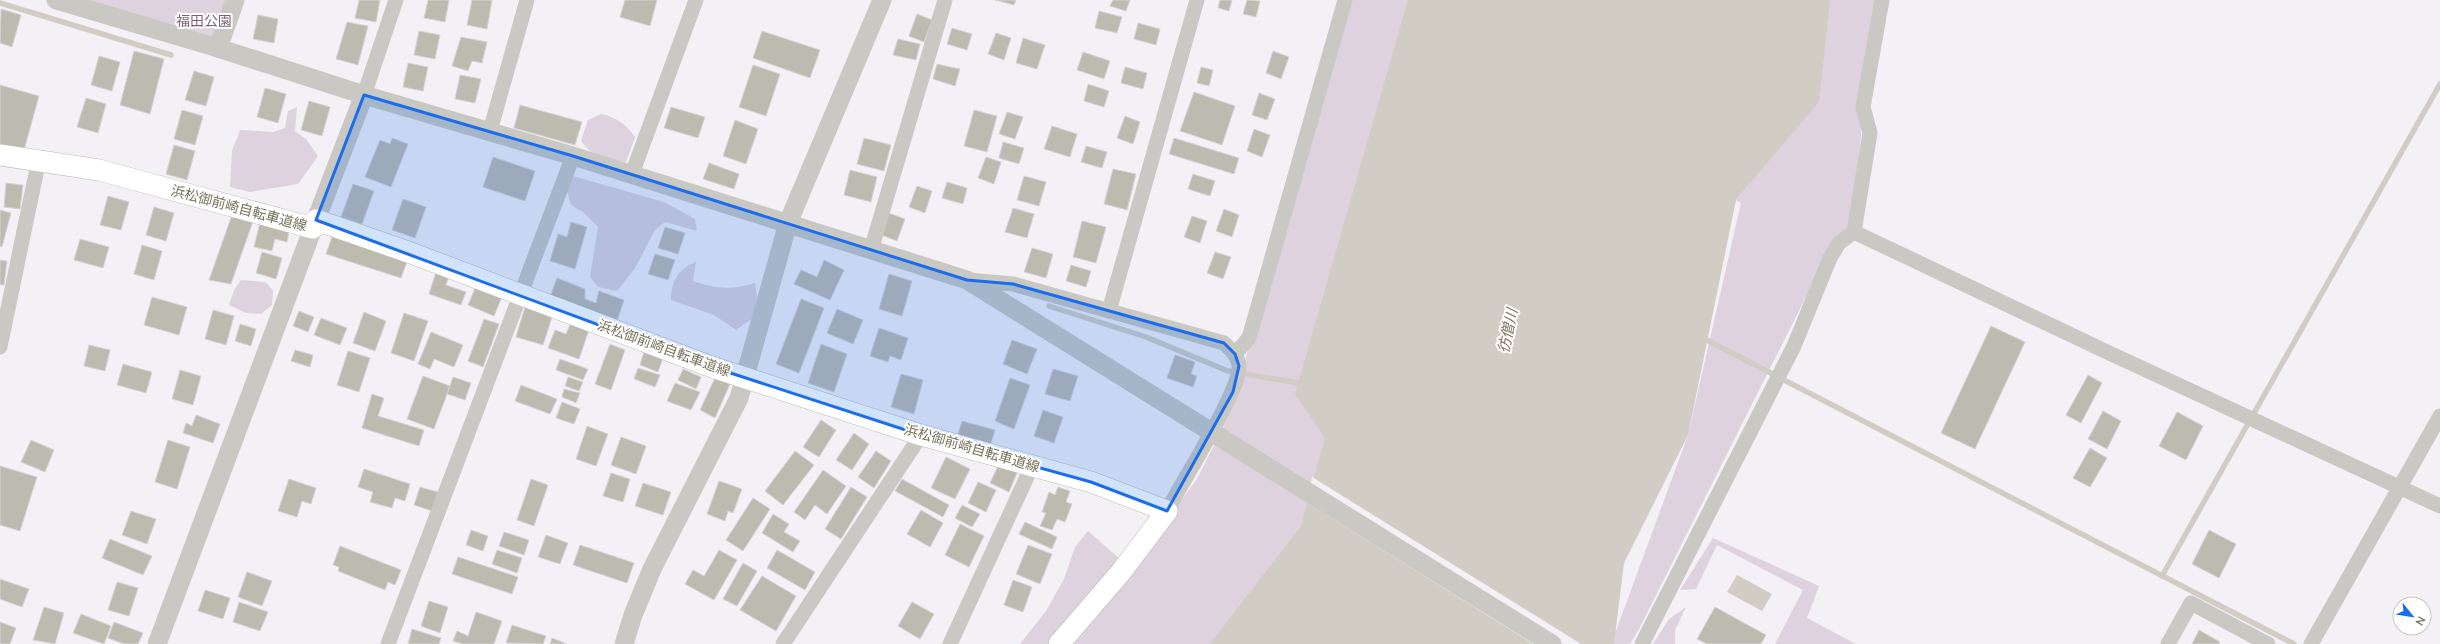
<svg xmlns="http://www.w3.org/2000/svg" width="2440" height="644" font-family="'Nunito Sans','Noto Sans JP',sans-serif">
<rect width="100%" height="100%" fill="#f3f1f6"/>
<g fill="#ddd2dd">
<path d="M76 0H234L218 48Z"/>
<path d="M1345 0H1415L1337 433 1301 526 1218 644H1057L1166 521 1197 479 1231 412Z"/>
<path d="M1824 0H1882L1860 114 1861 137 1852 226 1837 235 1638 631 1630 644H1603L1616 631 1688 435 1741 203 1736 200 1810 112Z"/>
<path d="M297 107 295 131 306 139 318 156 298 184 250 192 230 187 232 151 240 130 273 132 285 128 288 111Z"/>
<path d="M601 114C616 117 626 124 635 137L626 162C608 159 590 157 581 140L588 120Z"/>
<path d="M566 174 664 202 695 219 697 231 665 222 655 230 635 268 617 291 598 287 590 277 598 227 583 212 571 205 567 191Z"/>
<path d="M696 262 693 281C716 289 732 290 755 283L757 297 753 318 736 330 714 315 671 300C671 281 679 268 696 262Z"/>
<path d="M241 280 266 282 273 291 272 305 261 314 246 313 229 305 234 290Z"/>
<path d="M1088 531 1121 560 1055 644H1020L1046 611 1064 579 1075 547Z"/>
<path d="M1713 538 1819 586 1807 618 1856 644H1775L1803 590 1717 545 1696 589 1680 590Z"/>
<path d="M1686 607 1675 630V644H1653L1669 619Z"/>
</g>
<g fill="#d1cdc4">
<path d="M1408 0H1830L1819 102 1736 200 1688 435 1624 563 1614 644H1210L1301 526 1325 438 1295 394Z"/>
<path d="M1737 575 1772 594 1762 611 1727 592Z"/>
</g>
<path fill="#f3f1f6" d="M1312 477 1581 644H1533L1306 502Z"/>
<g fill="none" stroke-linecap="round" stroke-linejoin="round">
<g stroke="#d1cdc4" stroke-width="5.5">
<path d="M0 3 171 55"/>
<path d="M1049 306 1146 337 1228 371 1305 384"/>
<path d="M1701 337 2294 644"/>
<path d="M2162 576 2440 84"/>
</g>
</g>
<g fill="#bdbab0" stroke="#d5d4d7">
<path d="M359 0H380L376 22 355 18Z"/>
<path d="M428 0H449L445 22 424 18Z"/>
<path d="M472 0H492L487 29 467 25Z"/>
<path d="M625 0H657L650 26 620 17Z"/>
<path d="M995 0H1016L1014 5Z"/>
<path d="M1113 0H1130L1126 11 1110 6Z"/>
<path d="M1220 0H1232L1229 11 1218 8Z"/>
<path d="M1247 0 1260 1 1256 17 1243 14Z"/>
<path d="M1 9 21 15 12 47 0 43Z"/>
<path d="M1099 11 1122 17 1117 33 1095 28Z"/>
<path d="M917 14 932 20 924 42 909 36Z"/>
<path d="M258 15 278 19 274 43 253 39Z"/>
<path d="M347 22 368 26 358 65 336 59Z"/>
<path d="M1138 23 1160 29 1156 45 1134 39Z"/>
<path d="M952 28 972 34 967 50 947 44Z"/>
<path d="M419 31 440 35 435 59 414 55Z"/>
<path d="M762 31 820 50 810 78 753 58Z"/>
<path d="M996 33 1011 38 1004 60 988 54Z"/>
<path d="M461 37 487 42 482 63 472 61 468 71 452 66Z"/>
<path d="M1023 38 1045 45 1037 69 1016 63Z"/>
<path d="M898 39 920 44 916 60 893 55Z"/>
<path d="M134 51 164 59 150 114 120 105Z"/>
<path d="M1273 51 1289 57 1281 79 1266 73Z"/>
<path d="M1083 52 1110 61 1104 79 1077 70Z"/>
<path d="M99 56 120 62 112 91 91 85Z"/>
<path d="M408 63 428 67 423 91 403 87Z"/>
<path d="M937 64 960 69 955 86 933 79Z"/>
<path d="M753 65 780 74 766 116 739 107Z"/>
<path d="M1125 67 1147 73 1143 89 1121 83Z"/>
<path d="M1201 67 1213 70 1209 86 1197 83Z"/>
<path d="M194 71 214 77 206 106 185 100Z"/>
<path d="M460 75 481 79 475 103 455 99Z"/>
<path d="M1088 84 1109 91 1104 107 1084 101Z"/>
<path d="M0 85 39 96 24 150 0 144Z"/>
<path d="M265 88 286 94 278 123 257 117Z"/>
<path d="M1194 92 1235 106 1222 145 1180 131Z"/>
<path d="M1259 93 1275 99 1267 120 1252 115Z"/>
<path d="M86 98 106 104 98 133 77 127Z"/>
<path d="M309 101 330 107 322 136 301 130Z"/>
<path d="M520 105 582 122 575 145 514 128Z"/>
<path d="M671 107 705 117 698 138 664 128Z"/>
<path d="M182 110 203 116 195 145 174 139Z"/>
<path d="M974 110 997 116 987 152 964 146Z"/>
<path d="M1007 112 1023 117 1015 139 999 134Z"/>
<path d="M1125 116 1140 122 1133 144 1117 138Z"/>
<path d="M735 120 758 129 746 164 723 156Z"/>
<path d="M1052 126 1077 134 1070 157 1044 149Z"/>
<path d="M1254 129 1270 135 1262 157 1247 151Z"/>
<path d="M392 138 408 144 391 187 365 177 380 140 390 144Z"/>
<path d="M864 138 891 145 884 171 857 164Z"/>
<path d="M1174 138 1239 158 1234 174 1169 154Z"/>
<path d="M1003 142 1024 148 1019 164 999 158Z"/>
<path d="M174 145 195 151 187 180 166 174Z"/>
<path d="M1086 146 1107 152 1102 168 1081 162Z"/>
<path d="M493 157 535 171 525 201 483 187Z"/>
<path d="M986 157 1001 162 994 184 978 178Z"/>
<path d="M709 163 739 174 734 189 703 179Z"/>
<path d="M1113 169 1136 174 1127 210 1104 204Z"/>
<path d="M850 170 877 177 871 202 844 195Z"/>
<path d="M1193 174 1215 181 1210 196 1188 189Z"/>
<path d="M1024 176 1046 182 1039 206 1017 200Z"/>
<path d="M947 182 967 188 963 204 942 198Z"/>
<path d="M6 183 23 185 20 209 4 207Z"/>
<path d="M353 184 374 191 362 224 341 217Z"/>
<path d="M917 186 932 191 925 213 909 207Z"/>
<path d="M108 196 129 202 121 230 100 225Z"/>
<path d="M403 199 426 207 415 238 392 230Z"/>
<path d="M154 207 174 213 166 241 146 235Z"/>
<path d="M1013 208 1034 214 1027 238 1005 232Z"/>
<path d="M1224 209 1239 215 1232 237 1216 231Z"/>
<path d="M0 210 11 213 2 247 0 246Z"/>
<path d="M889 213 905 219 897 241 881 235Z"/>
<path d="M232 215 253 221 231 284 209 280Z"/>
<path d="M1192 216 1207 221 1200 243 1184 237Z"/>
<path d="M261 218 290 226 287 242 275 239 272 251 254 247Z"/>
<path d="M1082 221 1106 227 1096 263 1073 257Z"/>
<path d="M571 222 587 227 575 269 550 261 558 234 567 237Z"/>
<path d="M665 227 685 233 678 254 658 248Z"/>
<path d="M333 234 408 259 401 278 326 254Z"/>
<path d="M80 239 109 247 103 268 74 260Z"/>
<path d="M142 245 162 251 154 280 134 274Z"/>
<path d="M1032 248 1053 254 1046 278 1024 272Z"/>
<path d="M262 252 282 258 276 279 256 273Z"/>
<path d="M1215 252 1231 257 1223 279 1207 273Z"/>
<path d="M655 254 675 260 668 280 648 274Z"/>
<path d="M0 260 7 261 4 285H0Z"/>
<path d="M824 260 844 270 830 300 794 284 801 270 817 277Z"/>
<path d="M1071 265 1091 271 1086 287 1066 281Z"/>
<path d="M436 272 449 276 446 285 466 292 461 305 429 294Z"/>
<path d="M889 274 912 281 902 316 879 309Z"/>
<path d="M557 278 585 289V299L596 303 599 291 624 300 616 324 549 300Z"/>
<path d="M476 286 502 297 494 316 468 305Z"/>
<path d="M152 297 187 307 179 335 144 325Z"/>
<path d="M801 299 824 308 799 373 776 364Z"/>
<path d="M525 307 552 317 543 345 516 337Z"/>
<path d="M837 309 863 320 853 344 827 333Z"/>
<path d="M213 310 234 316 226 345 205 339Z"/>
<path d="M299 311 314 317 308 332 293 326Z"/>
<path d="M364 312 386 321 375 351 353 343Z"/>
<path d="M404 313 428 321 414 361 391 353Z"/>
<path d="M321 318 347 328 340 345 314 335Z"/>
<path d="M484 319 499 324 483 367 468 361Z"/>
<path d="M572 320 590 327 579 359 548 348 555 330 566 334Z"/>
<path d="M240 324 256 329 251 346 235 341Z"/>
<path d="M1991 326 2025 342 1975 449 1941 433Z"/>
<path d="M879 328 908 338 901 360 890 356 888 362 870 356Z"/>
<path d="M431 332 463 345 454 367 434 359 430 369 418 364Z"/>
<path d="M1012 340 1037 349 1027 374 1003 364Z"/>
<path d="M610 344 625 350 611 390 595 384Z"/>
<path d="M821 344 847 354 834 392 808 383Z"/>
<path d="M89 345 110 350 105 371 84 366Z"/>
<path d="M295 350 313 355 310 367 291 361Z"/>
<path d="M348 351 370 358 359 392 337 385Z"/>
<path d="M644 352 663 358 658 372 640 365Z"/>
<path d="M1175 355 1195 362 1191 374 1197 376 1193 387 1167 378Z"/>
<path d="M560 359 588 369 583 380 556 370Z"/>
<path d="M123 364 152 372 146 393 117 385Z"/>
<path d="M638 368 660 375 655 387 634 379Z"/>
<path d="M683 369 701 377 696 389 678 380Z"/>
<path d="M1053 369 1078 376 1070 401 1045 394Z"/>
<path d="M180 370 201 376 193 405 172 399Z"/>
<path d="M901 374 923 380 914 414 891 407Z"/>
<path d="M2088 375 2102 383 2081 423 2066 415Z"/>
<path d="M423 376 450 386 434 429 407 419Z"/>
<path d="M453 377 471 383 465 400 447 394Z"/>
<path d="M568 377 583 382 579 391 565 386Z"/>
<path d="M715 378 730 384 715 418 700 410Z"/>
<path d="M1010 378 1030 385 1014 429 995 421Z"/>
<path d="M675 383 700 392 691 410 667 401Z"/>
<path d="M521 385 557 399 550 414 515 401Z"/>
<path d="M564 389 580 393 576 403 562 397Z"/>
<path d="M372 394 384 398 378 416 424 430 419 446 362 428Z"/>
<path d="M562 402 580 409 574 424 556 418Z"/>
<path d="M1043 410 1063 417 1054 443 1034 436Z"/>
<path d="M2103 411 2121 421 2107 449 2088 439Z"/>
<path d="M2177 412 2203 426 2186 460 2159 446Z"/>
<path d="M196 415 220 424 213 443 183 433 186 423 192 426Z"/>
<path d="M821 420 836 430 819 457 803 447Z"/>
<path d="M962 421 995 430 990 447 957 437Z"/>
<path d="M587 426 608 434 596 466 576 459Z"/>
<path d="M854 433 869 444 852 470 836 460Z"/>
<path d="M621 437 646 446 636 474 611 465Z"/>
<path d="M31 440 54 450 45 472 21 462Z"/>
<path d="M168 440 190 447 177 489 155 482Z"/>
<path d="M2090 448 2107 458 2090 487 2073 478Z"/>
<path d="M795 451 814 465 783 505 765 491Z"/>
<path d="M876 451 891 461 874 488 858 477Z"/>
<path d="M946 457 970 469 955 499 931 488Z"/>
<path d="M999 464 1017 473 1009 492 990 483Z"/>
<path d="M0 466 37 477 20 531 0 525Z"/>
<path d="M364 469 410 484 405 501 395 498 392 508 370 502 373 492 358 487Z"/>
<path d="M823 470 846 486 827 514 815 505 805 520 794 512Z"/>
<path d="M611 473 630 479 623 502 603 496Z"/>
<path d="M289 479 316 488 311 504 302 501 297 517 278 511Z"/>
<path d="M531 479 548 485 534 526 517 520Z"/>
<path d="M902 479 949 505 943 517 895 491Z"/>
<path d="M719 481 742 489 733 513 728 511 725 521 707 514Z"/>
<path d="M978 482 996 490 986 512 968 503Z"/>
<path d="M643 483 671 492 663 515 635 506Z"/>
<path d="M420 487 438 492 432 511 414 505Z"/>
<path d="M851 487 867 497 841 539 825 529Z"/>
<path d="M1058 487 1070 491 1066 502 1072 504 1065 522 1057 519 1052 530 1040 526 1046 513 1042 512 1049 492 1055 495Z"/>
<path d="M753 498 770 509 743 551 726 540Z"/>
<path d="M962 505 980 514 972 527 955 518Z"/>
<path d="M921 510 943 523 930 547 907 534Z"/>
<path d="M131 511 156 519 147 544 122 535Z"/>
<path d="M773 514 789 524 784 532 800 541 793 552 762 533Z"/>
<path d="M1025 522 1057 537 1052 549 1019 534Z"/>
<path d="M960 524 984 536 969 567 945 555Z"/>
<path d="M471 530 488 536 483 551 466 545Z"/>
<path d="M2209 530 2236 544 2219 578 2192 564Z"/>
<path d="M504 532 529 540 524 555 499 546Z"/>
<path d="M546 535 568 543 560 564 538 557Z"/>
<path d="M110 539 152 556 143 575 102 558Z"/>
<path d="M580 545 634 563 627 583 573 565Z"/>
<path d="M1028 545 1052 554 1040 584 1016 574Z"/>
<path d="M340 546 401 570 395 585 388 582 385 590 338 571 339 567 333 565Z"/>
<path d="M497 550 522 558 517 573 492 564Z"/>
<path d="M719 550 737 560 714 600 685 584 693 570 704 576Z"/>
<path d="M777 550 815 572 805 590 767 568Z"/>
<path d="M458 557 518 577 512 594 452 574Z"/>
<path d="M743 563 757 571 737 606 723 599Z"/>
<path d="M247 572 272 581 262 606 238 597Z"/>
<path d="M762 576 796 596 776 631 740 610Z"/>
<path d="M0 579 29 589 22 607 0 599Z"/>
<path d="M1013 580 1032 587 1023 612 1004 605Z"/>
<path d="M117 582 138 588 129 616 108 610Z"/>
<path d="M205 590 230 598 223 619 198 611Z"/>
<path d="M429 601 448 607 440 633 421 626Z"/>
<path d="M239 602 268 612 260 631 233 622Z"/>
<path d="M912 602 934 614 920 639 898 626Z"/>
<path d="M44 607 64 613 55 644 33 640Z"/>
<path d="M1715 607 1766 635 1761 644H1707L1697 639Z"/>
<path d="M476 612 502 621 494 644H463L453 641 457 631 468 636Z"/>
<path d="M81 614 111 626 104 644 73 633Z"/>
<path d="M0 622 16 628 10 644H0Z"/>
<path d="M114 622 143 633 138 644H124L108 638Z"/>
<path d="M512 625 546 636 543 644 506 643Z"/>
<path d="M412 629 441 638 439 644H408Z"/>
<path d="M2199 630 2220 642 2219 644H2192Z"/>
<path d="M552 638 567 644H550Z"/>
</g>
<g fill="none" stroke-linecap="round" stroke-linejoin="round">
<defs>
<path id="secondary" d="M0 155 99 170 313 228 316 220 411 253 712 367 921 435 1091 482 1167 511 1121 572 1059 644"/>
</defs>
<use href="#secondary" stroke="#bcbbb2" stroke-width="22"/>
<g stroke="#c9c8c2" stroke-width="15">
<path d="M364 95 396 0"/>
<path d="M490 131 527 0"/>
<path d="M632 174 696 0"/>
<path d="M1854 232 2105 351 2440 506"/>
<path d="M871 250 945 0"/>
<path d="M968 280 1013 284 1224 343C1231 350 1238 356 1239 366 1241 390 1181 483 1167 511"/>
<path d="M1109 311 1197 0"/>
<path d="M0 347 39 159"/>
<path d="M1235 354 1249 338 1345 0"/>
<path d="M388 644 573 156"/>
<path d="M783 644 921 435"/>
<path d="M950 644 1032 466"/>
<path d="M1642 644 1794 346 1830 258 1839 243 1854 232 1870 133 1863 107 1882 0"/>
<path d="M2168 644 2191 603 2268 644"/>
<path d="M2311 644 2440 416"/>
</g>
<g stroke="#c9c8c2" stroke-width="19">
<path d="M56 0 218 48 364 95 573 156 967 280 1552 644"/>
<path d="M218 48 235 0"/>
<path d="M316 220 364 95"/>
<path d="M157 644 313 228"/>
<path d="M624 644 633 615 652 569 739 398 788 223 882 0"/>
</g>
<use href="#secondary" stroke="#fff" stroke-width="21"/>
</g>
<path fill="#1b6dec" fill-opacity="0.2" stroke="#1b6dec" stroke-width="3" stroke-linejoin="round" d="M364 95 573 156 967 280 1013 284 1224 343 1235 354 1239 366 1233 392 1167 511 1091 482 921 435 712 367 316 220Z"/>
<g text-anchor="middle" stroke-width="4" stroke-linejoin="round" paint-order="stroke">
<g font-size="14" fill="#7b6277" stroke="#fff">
<text x="204" y="26">福田公園</text>
</g>
<g font-size="14" fill="#78735b" stroke="#fff">
<text transform="translate(239 208) rotate(15)" y="5">浜松御前崎自転車道線</text>
<text transform="translate(664 348) rotate(20)" y="5">浜松御前崎自転車道線</text>
<text transform="translate(972 448) rotate(16)" y="5">浜松御前崎自転車道線</text>
</g>
<g font-size="15" font-style="italic" fill="#81755f" stroke="#fff">
<text transform="translate(1508 331) rotate(-78)" y="5">彷僧川</text>
</g>
</g>
<g transform="translate(2412 616) rotate(120)"><circle r="19" fill="#ffffff" stroke="#c9c7bd"/>
<path d="M0-3L7 15L0 10L-7 15Z" fill="#1b6dec"/>
<text y="-6" font-size="11" font-weight="bold" text-anchor="middle" fill="#78735b">N</text>
</g>
</svg>
